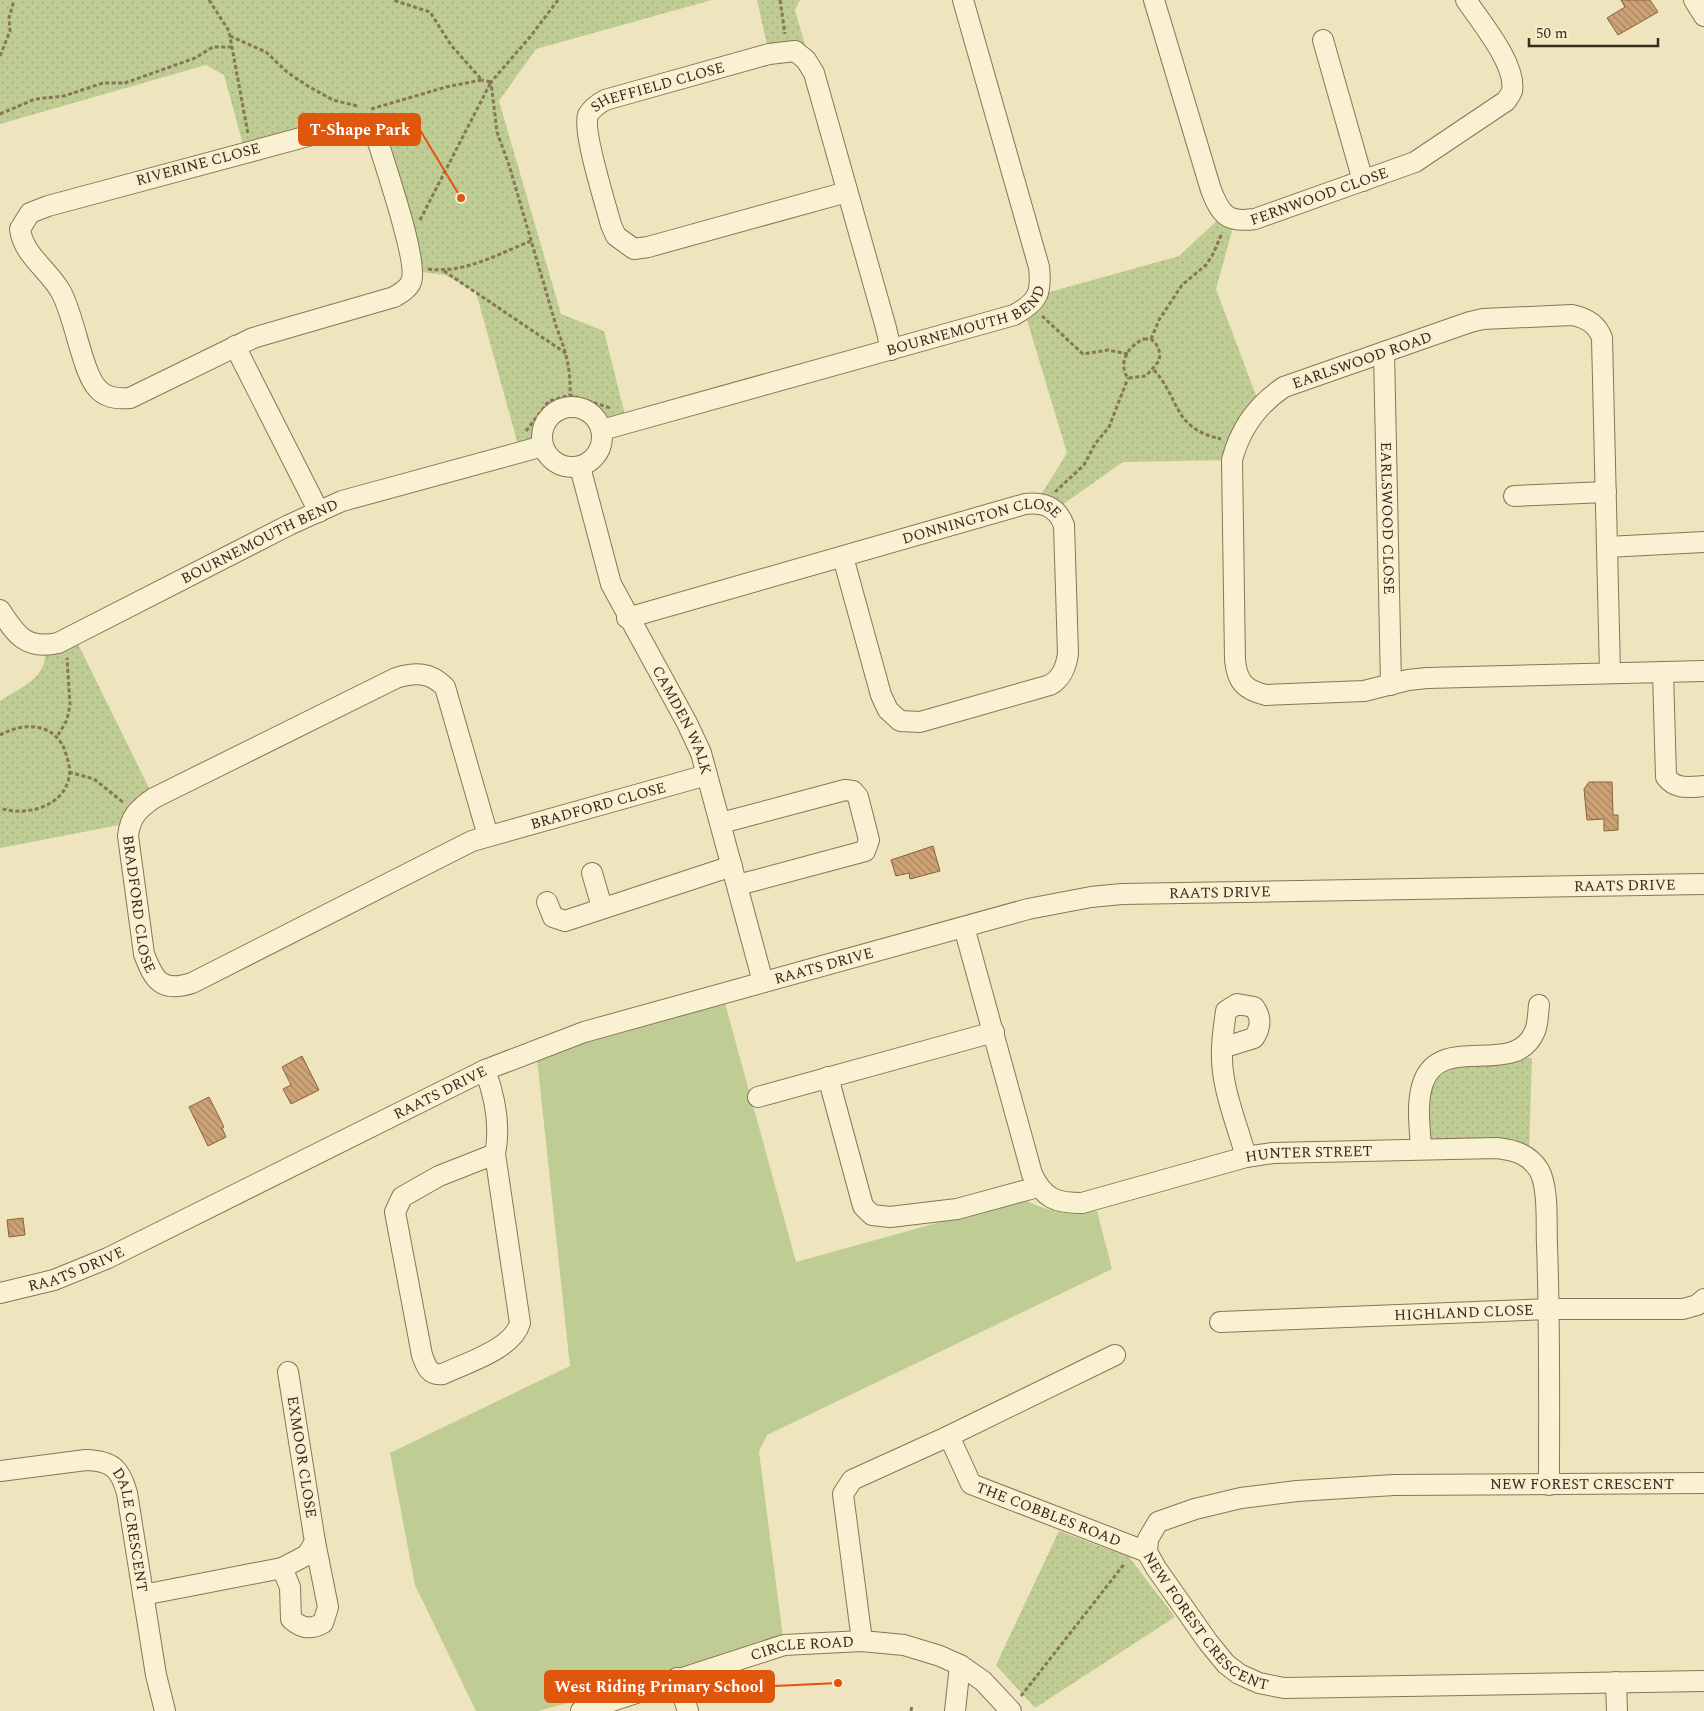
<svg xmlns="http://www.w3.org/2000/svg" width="1704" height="1711" font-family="Spectral,serif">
<defs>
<pattern id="park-dots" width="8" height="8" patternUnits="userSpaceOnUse" patternTransform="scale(1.25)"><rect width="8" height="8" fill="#bfcc93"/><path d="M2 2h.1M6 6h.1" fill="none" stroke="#a5af7e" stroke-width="1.8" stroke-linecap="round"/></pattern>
<pattern id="building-back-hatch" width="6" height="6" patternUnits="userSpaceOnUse" patternTransform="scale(1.25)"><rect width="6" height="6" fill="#cda275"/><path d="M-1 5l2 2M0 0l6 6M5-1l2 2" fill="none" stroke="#a7845f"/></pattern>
</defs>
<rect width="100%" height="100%" fill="#eee5bf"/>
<path fill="#bfcc93" d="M723 996 796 1262 1023 1199C1048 1212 1069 1215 1097 1211L1112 1269 767 1435 759 1452 784 1645 538 1711H476L415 1585 390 1453 570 1366 536 1049Z"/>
<g fill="url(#park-dots)">
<path d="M0 0H712L536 49 499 101 561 314 604 331 627 423 602 430C599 425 597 420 594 416 571 391 539 416 543 446L520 452 476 292 445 275 413 271 370 130 245 152 224 75 206 65 0 124Z"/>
<path d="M757 0H800L795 10 805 45 802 57 769 54Z"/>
<path d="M1224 214 1235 220 1216 289 1260 406 1232 460 1123 462 1055 510 1036 503 1067 453 1024 310 1039 295 1179 256Z"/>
<path d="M74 636 154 798 130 823 0 848V701C23 686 49 678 45 646Z"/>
<path d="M1452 1057 1532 1058 1529 1151 1423 1149V1090Z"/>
<path d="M1059 1531 1129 1557 1175 1617 1035 1708 996 1665Z"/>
</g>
<g fill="url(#building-back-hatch)" stroke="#86623d">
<path d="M1621 0H1650L1658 12 1618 35 1607 18 1625 7Z"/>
<path d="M1589 782H1612L1613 815H1618V830L1604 831V819L1587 820 1584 789Z"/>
<path d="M933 846 940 871 910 879 909 873 896 876 891 860Z"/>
<path d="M302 1056 319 1090 291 1104 283 1089 291 1085 282 1067Z"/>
<path d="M209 1097 224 1127 222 1128 226 1137 208 1146 189 1107Z"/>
<path d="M23 1218 25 1235 9 1237 7 1220Z"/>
</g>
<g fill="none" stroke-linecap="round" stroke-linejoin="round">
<defs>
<g id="minor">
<path id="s1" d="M1154 0 1211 190C1221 215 1227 223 1255 219L1415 162 1506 101C1508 98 1511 94 1512 91 1517 65 1480 21 1466 0"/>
<path d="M1694 0 1704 16"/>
<path d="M1323 40 1363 181"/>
<path d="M349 125C364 125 373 130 379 145 386 168 419 264 411 282 408 289 401 293 394 297L253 338 130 398C119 399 106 398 98 389 82 373 75 317 61 292 49 270 23 255 20 229L30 213 48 206Z"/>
<path id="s2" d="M847 192 648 247 634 249 616 236 611 225C606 205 582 131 588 115 592 108 598 104 605 100L769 54 795 51 806 60 814 73 886 328 891 350"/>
<path d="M235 346 319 512"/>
<path id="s3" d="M1384 352 1391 685"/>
<circle cx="572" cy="437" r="30"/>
<path id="s4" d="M602 430 1014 315C1038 302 1042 293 1039 267L963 0"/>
<path id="s5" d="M580 467 611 584 687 723 701 753 763 982"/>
<path d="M1514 496 1606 492"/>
<path d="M1607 547 1704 542"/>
<path id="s6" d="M0 610C16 635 26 650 58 643L289 525 342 501 543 446"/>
<path id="s7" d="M627 618 1025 504C1044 502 1057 507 1064 525L1068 654C1066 667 1062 678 1050 685L920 722 900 721 888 710 881 695 843 557"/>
<path d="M1663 672 1666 777C1676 790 1689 787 1704 786"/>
<path d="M1610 673 1602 338C1597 324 1587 318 1572 315L1483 319 1470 322 1284 387C1257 405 1240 429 1232 460L1235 660C1237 682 1245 690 1266 695L1364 691 1408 680 1427 678 1704 671"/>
<path d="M721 823 845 790 853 791 858 797 869 840 865 851 738 885"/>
<path id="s8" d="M488 836 445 687C430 672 416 672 396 678L154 798C138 809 130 817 128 836L144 954C154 980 161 993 192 983L472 841 707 775"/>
<path d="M592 873 602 907"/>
<path d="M547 902 553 917 565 921 732 866"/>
<path id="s9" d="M964 927 1032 1174C1044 1199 1056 1203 1082 1203L1246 1157 1273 1153 1497 1148C1514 1150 1529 1154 1539 1170 1549 1188 1546 1225 1547 1245 1550 1325 1549 1405 1549 1485"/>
<path d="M1222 1048 1254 1038C1261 1027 1262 1018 1254 1007L1237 1004 1226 1011C1224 1027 1221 1043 1222 1058 1222 1089 1238 1127 1246 1157"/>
<path d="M485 1070C495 1097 501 1125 495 1154L520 1323C513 1349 466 1363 443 1374 429 1376 426 1366 422 1355L395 1212 402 1197 439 1176 495 1154"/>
<path d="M828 1077 863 1206 872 1215 890 1217 957 1209 1038 1187"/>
<path d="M758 1097 994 1032"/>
<path d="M1421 1149C1420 1128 1416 1103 1423 1083 1441 1031 1515 1080 1535 1031 1538 1024 1538 1013 1539 1005"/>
<path id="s10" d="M0 1293 54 1280 108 1258 485 1070 584 1032 1028 909 1091 897 1122 894 1704 884"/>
<path id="s11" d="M1220 1322 1549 1309H1683L1697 1305 1704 1299"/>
<path id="s12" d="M949 1436 971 1484 1147 1552"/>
<path id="s13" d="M0 1471 86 1460C112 1461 120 1468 127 1493L156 1675 165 1711"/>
<path id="s14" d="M1704 1483 1394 1485 1297 1491 1241 1498 1195 1509 1158 1522 1148 1539 1147 1552 1156 1568 1208 1642 1226 1664 1239 1674 1259 1683 1284 1688 1704 1681"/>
<path d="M282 1568 290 1587 291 1619C302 1629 311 1630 323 1623L328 1607 315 1542 288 1372"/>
<path d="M143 1595 282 1568 307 1555 315 1542"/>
<path d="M862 1641 843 1494 852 1480 949 1436 1115 1355"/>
<path d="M677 1678 688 1711"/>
<path d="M1616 1682 1617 1711"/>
<path id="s15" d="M581 1711 784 1645 862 1641 904 1645 940 1656 960 1665 983 1681 1011 1711"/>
<path d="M955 1711 960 1665"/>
</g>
</defs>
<use href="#minor" stroke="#877657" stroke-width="22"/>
<g stroke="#877657" stroke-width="3" stroke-dasharray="4 2.5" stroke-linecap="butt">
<path d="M209 0 229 31 248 134"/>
<path d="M558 0 530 37 491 82 497 132 509 165 557 329C566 351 571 370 570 395L610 408"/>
<path d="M780 0 785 34"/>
<path d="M230 36 266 52 287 72 306 85 333 100 357 106"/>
<path d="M0 56 10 31 9 18 14 0"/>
<path d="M371 109 446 87 482 80 451 45 430 12 393 0"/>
<path d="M0 114 35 99 64 96 103 83H125L195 58 213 47H232"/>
<path d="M420 220 491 82 482 80"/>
<path d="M428 269C464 274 498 254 531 241"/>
<path d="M444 271 567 354"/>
<path d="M1042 316 1083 354 1108 350 1128 354"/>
<path d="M1144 339H1151C1158 344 1161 352 1159 361L1146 376 1128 378C1117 363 1129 345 1144 339Z"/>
<path d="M1151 339 1159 320 1182 285 1206 265 1213 254 1222 233"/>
<path d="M1154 370C1181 400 1172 428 1221 439"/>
<path d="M526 431 549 401 570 395"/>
<path d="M1055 492 1084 465 1095 444 1109 427 1128 378"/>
<path d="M0 735C25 721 57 723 66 754 68 761 71 769 69 777 64 807 25 817 0 808"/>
<path d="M58 735 67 720 70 705 67 658"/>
<path d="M69 772 94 779 124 803"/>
<path d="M1021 1696 1125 1563"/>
<path d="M911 1711 912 1705"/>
</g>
<use href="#minor" stroke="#f9f1d2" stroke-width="20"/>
</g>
<g text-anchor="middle" stroke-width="4.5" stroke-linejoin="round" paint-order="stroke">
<g font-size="15" fill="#362b1c" stroke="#f5eecf">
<text dy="5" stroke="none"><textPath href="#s2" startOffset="445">SHEFFIELD CLOSE</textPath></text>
<text transform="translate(198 164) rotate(-15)" y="5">RIVERINE CLOSE</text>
<text dy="5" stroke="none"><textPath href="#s1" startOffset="326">FERNWOOD CLOSE</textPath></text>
<text dy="5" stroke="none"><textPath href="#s4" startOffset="382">BOURNEMOUTH BEND</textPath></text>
<text transform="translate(1362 360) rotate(-19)" y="5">EARLSWOOD ROAD</text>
<text dy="5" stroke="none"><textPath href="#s3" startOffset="166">EARLSWOOD CLOSE</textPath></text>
<text dy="5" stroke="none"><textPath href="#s7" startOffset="369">DONNINGTON CLOSE</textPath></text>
<text dy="5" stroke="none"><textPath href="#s6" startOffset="299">BOURNEMOUTH BEND</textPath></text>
<text dy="5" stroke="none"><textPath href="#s5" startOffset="275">CAMDEN WALK</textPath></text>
<text dy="5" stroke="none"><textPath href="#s8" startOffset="1156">BRADFORD CLOSE</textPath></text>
<text dy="5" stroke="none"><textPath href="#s10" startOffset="1700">RAATS DRIVE</textPath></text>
<text dy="5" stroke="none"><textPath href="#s10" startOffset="1295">RAATS DRIVE</textPath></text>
<text dy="5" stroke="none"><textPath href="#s8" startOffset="595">BRADFORD CLOSE</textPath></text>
<text dy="5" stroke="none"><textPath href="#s10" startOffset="890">RAATS DRIVE</textPath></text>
<text dy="5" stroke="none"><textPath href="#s10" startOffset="485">RAATS DRIVE</textPath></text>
<text dy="5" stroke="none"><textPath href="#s9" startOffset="552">HUNTER STREET</textPath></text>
<text dy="5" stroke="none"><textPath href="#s10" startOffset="80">RAATS DRIVE</textPath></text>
<text dy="5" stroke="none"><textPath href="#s11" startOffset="244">HIGHLAND CLOSE</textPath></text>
<text transform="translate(302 1457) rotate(81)" y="5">EXMOOR CLOSE</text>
<text x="1582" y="1489">NEW FOREST CRESCENT</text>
<text dy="5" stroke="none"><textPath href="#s12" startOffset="136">THE COBBLES ROAD</textPath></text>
<text dy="5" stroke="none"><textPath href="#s13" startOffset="182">DALE CRESCENT</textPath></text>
<text dy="5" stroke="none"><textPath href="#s14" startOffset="676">NEW FOREST CRESCENT</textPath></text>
<text dy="5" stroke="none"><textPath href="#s15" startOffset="231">CIRCLE ROAD</textPath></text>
</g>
</g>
<path fill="none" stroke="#df570d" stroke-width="2" d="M461 198L420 130M838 1683L774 1686"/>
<g fill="#df570d" stroke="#f5eecf" stroke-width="2">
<circle cx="461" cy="198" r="5"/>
<circle cx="838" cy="1683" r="5"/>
</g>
<g fill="#df570d" stroke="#df570d" stroke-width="2">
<rect x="299" y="114" width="121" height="31" rx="5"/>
<rect x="545" y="1671" width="229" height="31" rx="5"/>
</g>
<g font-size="16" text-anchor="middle" font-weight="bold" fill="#fff">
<text x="360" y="135">T-Shape Park</text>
<text x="659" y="1692">West Riding Primary School</text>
</g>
<path d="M1529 38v8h129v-8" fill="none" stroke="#362b1c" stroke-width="2.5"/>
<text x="1536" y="38" font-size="15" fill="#362b1c" stroke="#f5eecf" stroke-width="4" paint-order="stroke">50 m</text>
</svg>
